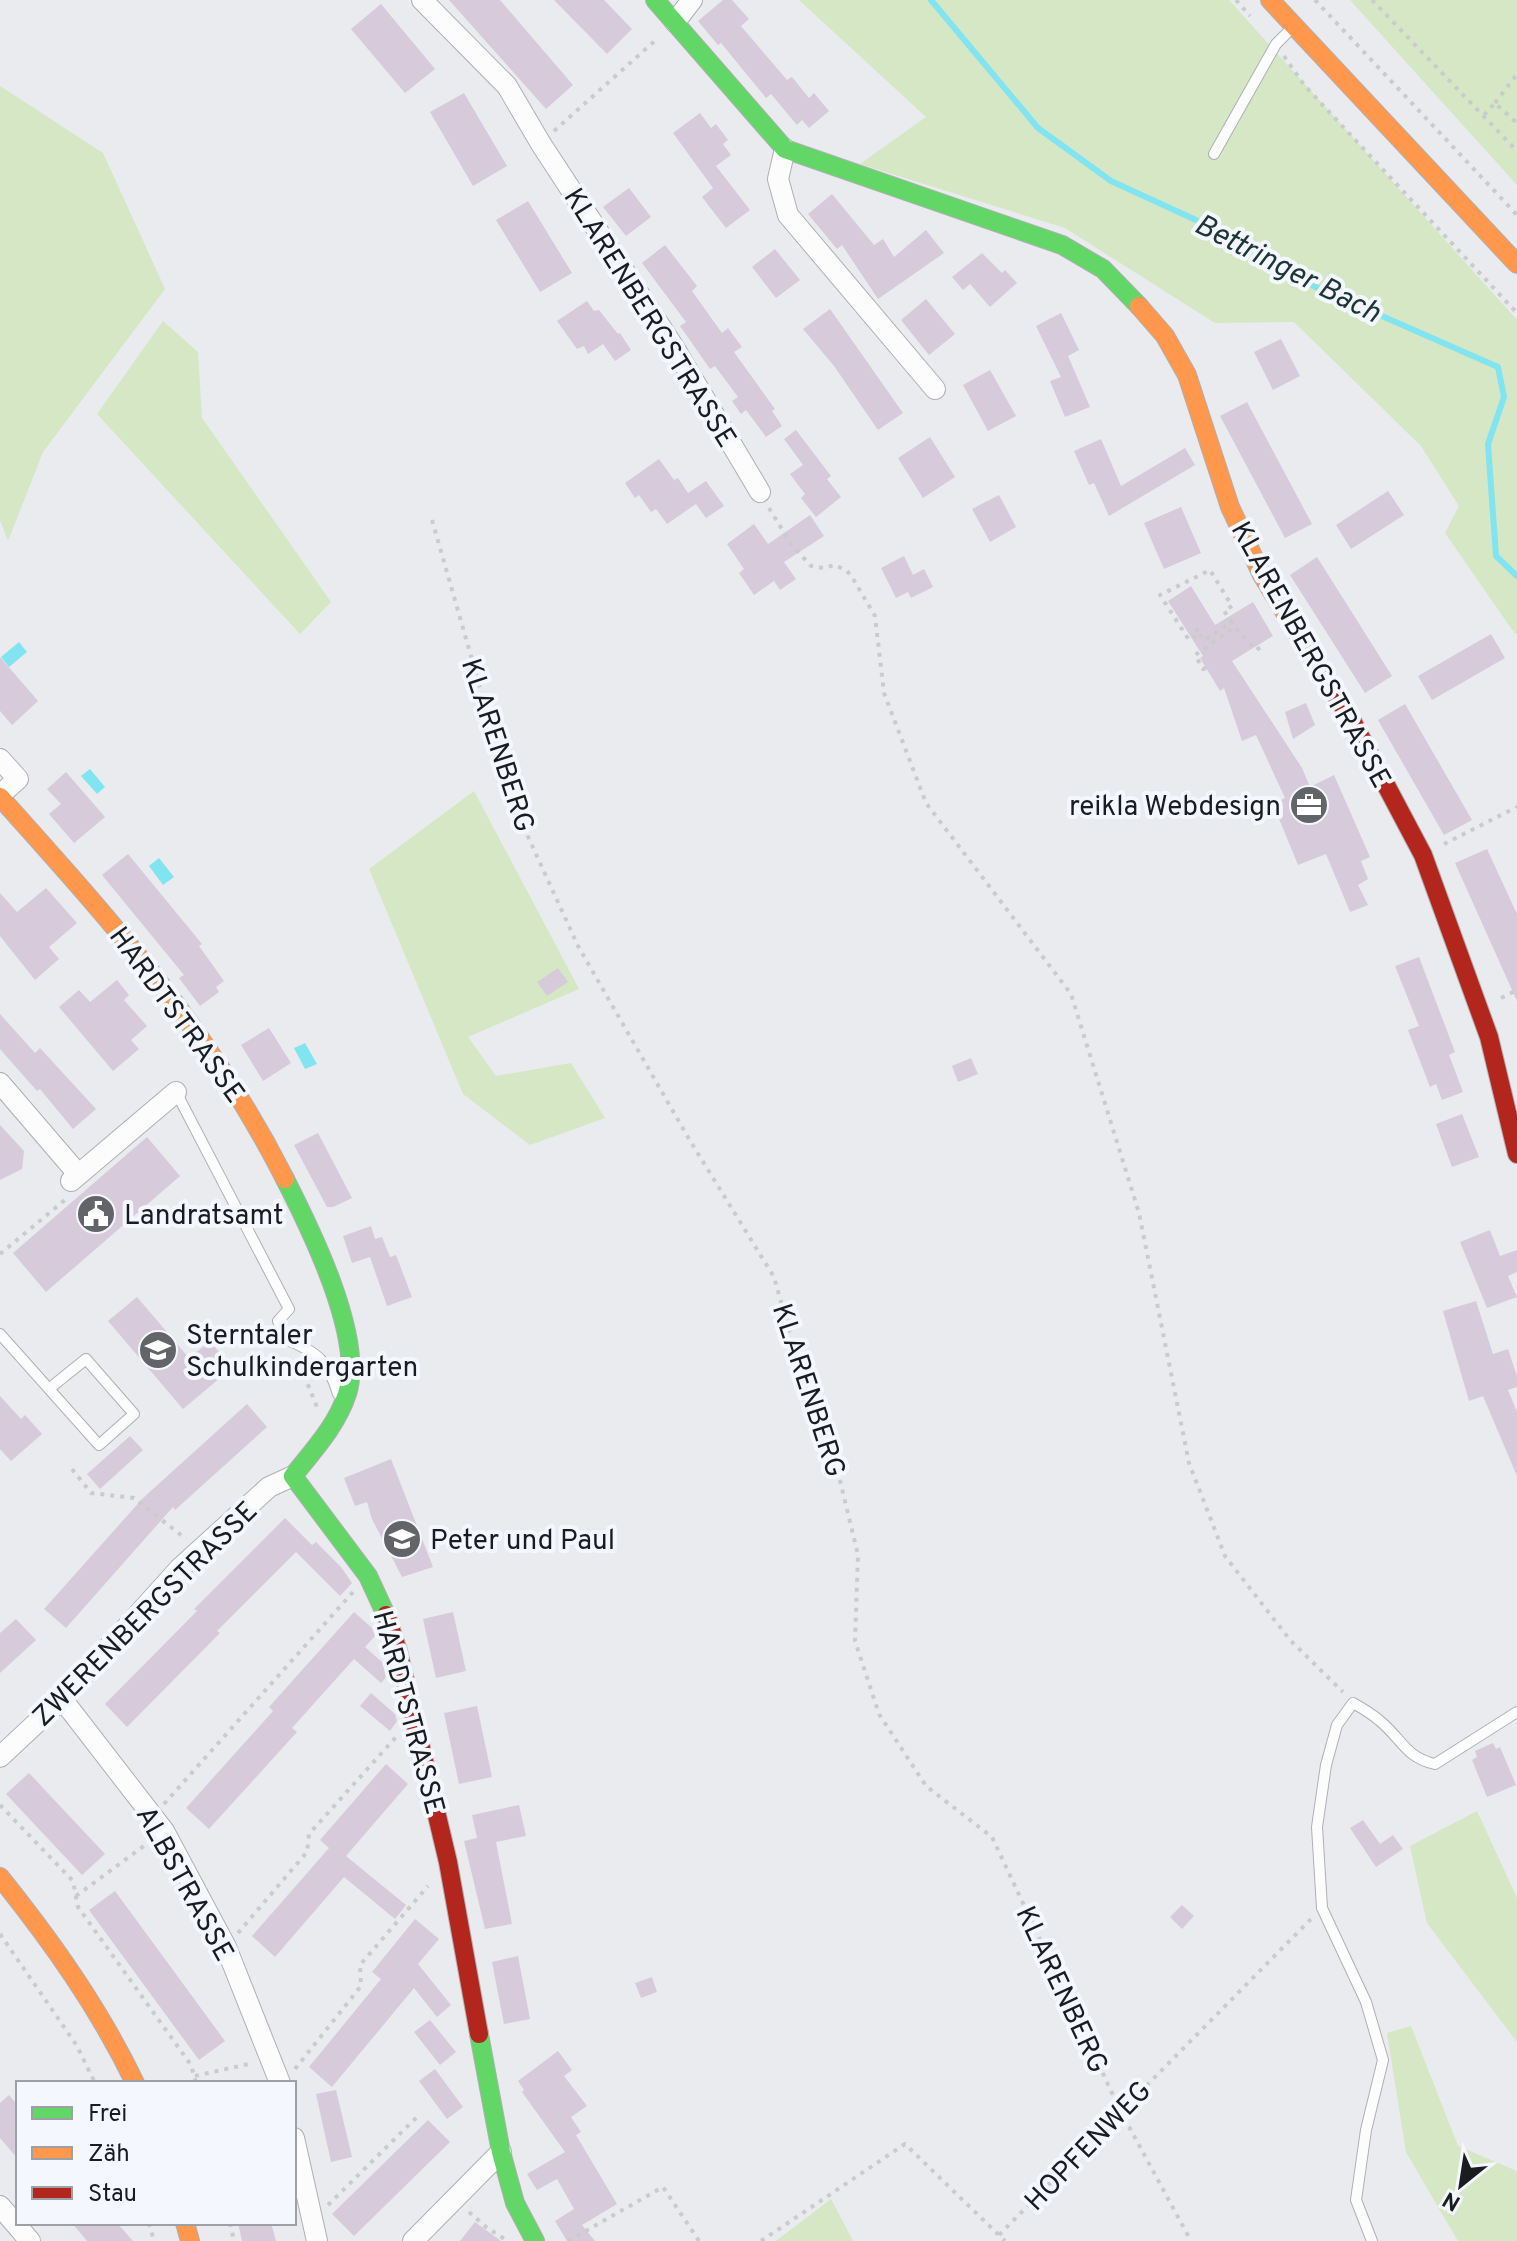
<svg xmlns="http://www.w3.org/2000/svg" width="1517" height="2241" font-family="Overpass,sans-serif">
<rect width="100%" height="100%" fill="#e9ebef"/>
<g fill="#d5e7c4">
<path d="M799 0H1229L1517 320V633L1515 634 1445 533 1459 506 1421 446 1294 322 1215 323 1065 228 860 164 926 117Z"/>
<path d="M1350 0H1517V185Z"/>
<path d="M0 86 103 153 165 289 43 452 8 541 0 520Z"/>
<path d="M163 321 198 352 202 418 331 602 300 634 97 414Z"/>
<path d="M474 791 579 989 468 1037 496 1076 571 1063 605 1118 530 1145 463 1094 369 869Z"/>
<path d="M1477 1811 1517 1898V2042L1427 1923 1410 1846Z"/>
<path d="M1411 2026 1458 2146 1517 2171V2241H1458L1406 2152 1387 2033Z"/>
<path d="M831 2199 853 2241H776Z"/>
</g>
<g fill="#82e4f0">
<path d="M19 642 27 652 9 667 1 657Z"/>
<path d="M90 769 105 787 97 794 81 776Z"/>
<path d="M159 858 174 877 163 885 149 866Z"/>
<path d="M305 1043 317 1064 305 1069 294 1048Z"/>
</g>
<g fill="none" stroke-linecap="round" stroke-linejoin="round">
<path stroke="#82e4f0" stroke-width="6" d="M931 0 1038 128 1111 181 1196 220 1309 284 1498 367 1504 397 1488 444 1496 556 1517 576"/>
</g>
<g fill="#d7cbdb">
<path d="M449 0H500L573 85 546 109Z"/>
<path d="M554 0H604L632 29 607 54Z"/>
<path d="M723 0H732L749 19 741 26 787 80 792 77 809 98 814 93 829 111 809 128 802 120 797 125 771 94 766 98 721 43 718 45 698 21Z"/>
<path d="M381 4 435 69 405 93 351 29Z"/>
<path d="M464 93 507 166 473 186 430 112Z"/>
<path d="M700 113 711 128 716 124 728 140 723 144 731 155 716 166 750 210 726 228 702 197 713 188 673 133Z"/>
<path d="M629 188 651 217 626 236 603 207Z"/>
<path d="M832 194 874 245 883 239 894 257 926 230 944 253 878 299 842 245 837 249 808 214Z"/>
<path d="M528 201 572 273 540 292 496 220Z"/>
<path d="M665 245 697 286 692 291 722 333 728 328 742 347 734 352 775 409 772 411 782 426 766 437 746 410 741 414 732 401 738 397 715 366 710 369 680 326 686 322 642 263Z"/>
<path d="M775 249 800 280 776 298 752 267Z"/>
<path d="M982 253 1002 273 1005 270 1017 283 990 307 970 284 963 290 952 277Z"/>
<path d="M926 299 955 334 929 355 901 320Z"/>
<path d="M587 301 594 311 599 310 618 334 620 333 631 350 615 361 603 344 588 354 584 346 577 349 557 321Z"/>
<path d="M830 309 903 413 878 430 834 366 803 329Z"/>
<path d="M1061 313 1079 350 1068 356 1090 407 1065 417 1050 381 1061 377 1036 326Z"/>
<path d="M1281 339 1300 376 1273 390 1254 352Z"/>
<path d="M990 370 1016 416 988 431 963 385Z"/>
<path d="M1247 402 1312 524 1285 538 1220 416Z"/>
<path d="M796 430 831 476 827 479 841 497 816 517 801 498 805 494 790 474 803 465 784 439Z"/>
<path d="M930 437 955 477 923 498 898 458Z"/>
<path d="M1101 439 1121 486 1185 448 1195 465 1109 516 1094 483 1089 485 1074 451Z"/>
<path d="M659 459 674 480 678 478 688 493 706 481 724 506 706 518 696 504 667 524 656 509 651 512 639 495 635 498 625 483Z"/>
<path d="M1388 491 1404 515 1351 549 1336 525Z"/>
<path d="M999 495 1016 527 990 542 972 509Z"/>
<path d="M1181 507 1201 553 1164 569 1144 523Z"/>
<path d="M810 515 824 536 784 562 796 579 780 590 774 581 754 595 739 573 744 569 727 544 754 524 768 544Z"/>
<path d="M904 556 913 575 924 569 933 587 911 598 908 592 896 598 881 568Z"/>
<path d="M1317 557 1392 676 1365 693 1290 575Z"/>
<path d="M1191 586 1215 625 1253 602 1273 636 1232 661 1302 768 1310 787 1334 775 1370 857 1361 861 1368 879 1358 885 1368 905 1350 912 1326 854 1298 865 1273 804 1285 798 1256 735 1242 741 1224 688 1220 691 1200 658 1203 656 1168 601Z"/>
<path d="M1491 634 1505 658 1432 700 1418 676Z"/>
<path d="M0 657 38 701 12 725 0 711Z"/>
<path d="M1306 703 1315 725 1293 739 1285 712Z"/>
<path d="M1405 704 1472 820 1444 835 1378 720Z"/>
<path d="M66 772 105 817 74 843 49 814 61 804 47 789Z"/>
<path d="M1487 849 1517 914V1001L1455 863Z"/>
<path d="M128 854 202 944 199 946 224 981 216 987 219 992 200 1006 179 978 184 975 102 875Z"/>
<path d="M46 888 77 923 49 947 59 959 35 980 0 936V893L17 912Z"/>
<path d="M1419 957 1455 1052 1449 1055 1463 1092 1442 1100 1436 1084 1430 1087 1408 1030 1419 1026 1395 966Z"/>
<path d="M558 968 568 982 547 996 537 982Z"/>
<path d="M117 980 129 995 124 1000 147 1026 131 1040 139 1049 113 1071 59 1007 79 990 90 1002Z"/>
<path d="M0 1014 35 1053 40 1048 96 1109 73 1129 40 1089 37 1091 0 1049Z"/>
<path d="M269 1028 291 1063 263 1081 241 1045Z"/>
<path d="M971 1058 978 1074 958 1082 952 1066Z"/>
<path d="M1462 1114 1479 1157 1452 1167 1436 1124Z"/>
<path d="M0 1125 24 1151 22 1169 0 1180Z"/>
<path d="M318 1133 352 1198 333 1207H327L294 1145Z"/>
<path d="M147 1137 180 1176 46 1292 13 1253Z"/>
<path d="M371 1226 375 1239 382 1237 390 1257 396 1255 412 1297 387 1306 370 1257 352 1263 343 1236Z"/>
<path d="M1490 1230 1500 1256 1517 1250V1272L1508 1276 1517 1297 1487 1308 1460 1242Z"/>
<path d="M137 1297 189 1358 210 1341 232 1368 183 1409 108 1321Z"/>
<path d="M1476 1301 1493 1354 1508 1349 1517 1376V1387L1508 1390 1517 1412V1476L1483 1396 1469 1401 1443 1311Z"/>
<path d="M0 1396 21 1419 25 1415 42 1434 11 1461 0 1449Z"/>
<path d="M247 1404 267 1427 175 1510 173 1507 66 1628 44 1609 143 1498Z"/>
<path d="M130 1436 143 1450 100 1489 87 1474Z"/>
<path d="M391 1459 433 1567 402 1577 372 1519 367 1502 355 1506 344 1478Z"/>
<path d="M285 1518 312 1545 316 1542 341 1567 352 1583 340 1596 296 1552 217 1631 220 1633 127 1727 105 1704 197 1611 194 1609Z"/>
<path d="M354 1612 372 1628 375 1636 365 1647 383 1663 387 1676 381 1683 354 1659 292 1728 297 1732 209 1829 186 1808 273 1711 269 1707Z"/>
<path d="M453 1612 466 1671 436 1678 423 1619Z"/>
<path d="M16 1619 36 1640 0 1673V1633Z"/>
<path d="M371 1693 395 1714 397 1721 390 1731 360 1706Z"/>
<path d="M477 1706 492 1777 459 1784 444 1713Z"/>
<path d="M1493 1743 1496 1749 1500 1747 1516 1785 1487 1797 1472 1760 1477 1757 1475 1751Z"/>
<path d="M386 1764 408 1784 346 1856 406 1905 395 1919 344 1877 275 1957 252 1936 329 1848 320 1840Z"/>
<path d="M29 1773 105 1854 82 1875 6 1794Z"/>
<path d="M519 1805 526 1836 496 1842 512 1924 485 1929 464 1841 477 1838 472 1815Z"/>
<path d="M1363 1820 1380 1844 1393 1835 1403 1849 1376 1867 1350 1828Z"/>
<path d="M115 1891 225 2041 199 2060 89 1910Z"/>
<path d="M1182 1905 1194 1916 1182 1929 1170 1917Z"/>
<path d="M415 1919 439 1939 418 1964 451 2005 437 2017 414 1988 332 2087 309 2067 381 1979 372 1972Z"/>
<path d="M518 1956 530 2019 504 2024 492 1962Z"/>
<path d="M652 1977 657 1992 641 1998 635 1983Z"/>
<path d="M430 2020 456 2052 440 2065 414 2032Z"/>
<path d="M558 2051 572 2070 564 2076 587 2106 571 2117 581 2132 576 2135 617 2204 582 2225 595 2241H567L555 2221 574 2209 557 2179 537 2190 527 2174 565 2152 522 2092 524 2090 518 2081Z"/>
<path d="M435 2069 463 2107 447 2119 419 2081Z"/>
<path d="M336 2090 352 2157 331 2162 316 2094Z"/>
<path d="M9 2095 18 2106V2159L0 2138V2103Z"/>
<path d="M428 2120 450 2142 354 2236 332 2214Z"/>
<path d="M475 2222 501 2241H460Z"/>
<path d="M72 2223H117L133 2241H87Z"/>
<path d="M238 2223H271L276 2241H242Z"/>
</g>
<g fill="none" stroke-linecap="round" stroke-linejoin="round">
<defs>
<g id="lane">
<path d="M1214 154 1276 44 1292 28"/>
<path d="M176 1092 289 1309 278 1321 285 1339C318 1352 328 1361 338 1394"/>
<path d="M0 1334 99 1445 134 1414 86 1359 50 1388"/>
<path d="M1372 2241 1356 2200 1366 2130 1383 2060 1366 2002 1322 1908 1317 1827 1326 1765 1337 1725 1353 1703C1362 1708 1372 1714 1380 1721 1402 1739 1405 1757 1435 1764L1517 1712"/>
</g>
<g id="street">
<path d="M422 0 507 86 541 144 675 349 760 492"/>
<path d="M675 22 692 0"/>
<path d="M785 149 778 179 788 215 935 389"/>
<path d="M0 759 18 779 0 795"/>
<path d="M0 1083 78 1174"/>
<path d="M71 1181 176 1092"/>
<path d="M62 1699 164 1831 226 1947 280 2083"/>
<path d="M0 1757 62 1699 179 1569 269 1487 293 1476"/>
<path d="M294 2138 317 2241"/>
<path d="M0 2206 30 2241"/>
<path d="M413 2241 501 2152"/>
</g>
<g id="fast">
<path d="M655 0 785 149 1062 245 1103 269 1139 306"/>
<path d="M285 1179C311 1230 365 1339 347 1394 337 1425 313 1451 293 1476L368 1576 386 1615"/>
<path d="M479 2034 501 2152 515 2203 535 2241"/>
</g>
<g id="slow">
<path d="M1270 0 1517 264"/>
<path d="M1139 306 1165 336 1187 375 1230 507 1262 575 1325 678"/>
<path d="M0 797C111 921 209 1029 285 1179"/>
<path d="M0 1877C52 1942 99 2008 135 2083"/>
<path d="M185 2223 190 2241"/>
</g>
<g id="jam">
<path d="M1325 678 1351 719 1423 855 1489 1037 1517 1154"/>
<path d="M386 1615 398 1651 448 1862 479 2034"/>
</g>
</defs>
<use href="#lane" stroke="#afb0b3" stroke-width="12"/>
<use href="#street" stroke="#afb0b3" stroke-width="22"/>
<use href="#fast" stroke="#afb0b3" stroke-width="20"/>
<use href="#slow" stroke="#afb0b3" stroke-width="20"/>
<use href="#jam" stroke="#afb0b3" stroke-width="20"/>
<g stroke="#cacbcc" stroke-width="4" stroke-dasharray="4 6" stroke-linecap="butt">
<path d="M1236 0 1250 16"/>
<path d="M1315 0 1517 215"/>
<path d="M1372 0 1517 151"/>
<path d="M1284 56 1304 85 1517 313"/>
<path d="M1495 103 1517 74"/>
<path d="M1484 115 1495 103 1517 123"/>
<path d="M554 131 658 38"/>
<path d="M769 508 791 544 811 566 823 568 835 565 847 571 852 577 875 616 884 693 926 803 1071 994 1139 1213 1189 1463 1225 1556 1290 1640 1343 1692"/>
<path d="M432 520 514 806 578 946 689 1139 774 1277 800 1369 831 1443 858 1555 855 1641 879 1714 926 1786 992 1837 1120 2110 1191 2241"/>
<path d="M1196 628 1199 634 1189 640 1160 595 1210 570 1232 606 1224 611 1232 622 1204 640 1199 634"/>
<path d="M1206 668 1203 669 1195 655 1235 627 1256 650 1261 647"/>
<path d="M1444 844 1517 807"/>
<path d="M1501 998 1517 990"/>
<path d="M0 1254 66 1199"/>
<path d="M304 1375 317 1407"/>
<path d="M72 1469 91 1493 134 1498 186 1539"/>
<path d="M164 1804 353 1592"/>
<path d="M0 1805 73 1881 78 1907 191 2065 196 2083"/>
<path d="M76 1896 148 1843"/>
<path d="M238 1933 307 1852 309 1834 396 1737"/>
<path d="M0 1934 77 2046 95 2083"/>
<path d="M295 2069 361 1986 360 1965 428 1886"/>
<path d="M195 2076 253 2063"/>
<path d="M328 2205 420 2114"/>
<path d="M469 2212 486 2227 506 2240"/>
<path d="M149 2223 154 2241"/>
<path d="M230 2223 234 2241"/>
<path d="M999 2235 1312 1918"/>
<path d="M568 2241 663 2187 699 2241"/>
<path d="M761 2241 905 2144 1005 2241"/>
</g>
<use href="#lane" stroke="#fcfcfd" stroke-width="10"/>
<use href="#street" stroke="#fcfcfd" stroke-width="20"/>
<use href="#fast" stroke="#63d668" stroke-width="18"/>
<use href="#slow" stroke="#ff974d" stroke-width="18"/>
<use href="#jam" stroke="#b3261e" stroke-width="18"/>
</g>
<defs>
<symbol id="office-disc" viewBox="-11 -11 22 22"><circle r="9.5" fill="#636468" stroke="#f4f8fe"/><path d="M-6-3h4V-5.5h4V-3h4V5H-6ZM-1-4.5V-3h2v-1.5ZM-6 0V1H6V0Z" fill="#fff"/></symbol>
<symbol id="civic-disc" viewBox="-11 -11 22 22"><circle r="9.5" fill="#636468" stroke="#f4f8fe"/><path d="M-.6-6.5H3V-4.5H.6V-3L4-1V1h2V6H-6V1h2V-1L-.6-3ZM-1.2 2.5V6h2.4V2.5Z" fill="#fff"/></symbol>
<symbol id="school-disc" viewBox="-11 -11 22 22"><circle r="9.5" fill="#636468" stroke="#f4f8fe"/><path d="M0-5L7-2L0 1L-7-2ZM-4 1L0 2.5L4 1V4Q0 6-4 4Z" fill="#fff"/></symbol>
</defs>
<g fill-rule="evenodd">
<use href="#office-disc" x="1287" y="783" width="44" height="44"/>
<use href="#civic-disc" x="74" y="1192" width="44" height="44"/>
<use href="#school-disc" x="136" y="1328" width="44" height="44"/>
<use href="#school-disc" x="380" y="1517" width="44" height="44"/>
</g>
<g text-anchor="middle" stroke-width="8" stroke-linejoin="round" paint-order="stroke">
<g font-size="28" fill="#1b1c1f" stroke="#f4f8fe">
<text transform="translate(651 317) rotate(58)" y="10">KLARENBERGSTRASSE</text>
<text transform="translate(1312 654) rotate(61)" y="10">KLARENBERGSTRASSE</text>
<text transform="translate(499 745) rotate(72)" y="10">KLARENBERG</text>
<text transform="translate(178 1014) rotate(54)" y="10">HARDTSTRASSE</text>
<text transform="translate(810 1390) rotate(72)" y="10">KLARENBERG</text>
<text transform="translate(144 1613) rotate(-45)" y="10">ZWERENBERGSTRASSE</text>
<text transform="translate(410 1712) rotate(75)" y="10">HARDTSTRASSE</text>
<text transform="translate(186 1883) rotate(61)" y="10">ALBSTRASSE</text>
<text transform="translate(1063 1989) rotate(65)" y="10">KLARENBERG</text>
<text transform="translate(1087 2145) rotate(-46)" y="10">HOPFENWEG</text>
</g>
<g font-size="28" fill="#1b1c1f" stroke="#f4f8fe" text-anchor="start">
<text x="1281" y="815" text-anchor="end">reikla Webdesign</text>
<text x="124" y="1224">Landratsamt</text>
<text x="186" y="1344">Sterntaler<tspan x="186" dy="32">Schulkindergarten</tspan></text>
<text x="430" y="1549">Peter und Paul</text>
</g>
<g font-size="30" font-style="italic" fill="#1e3538" stroke="#f4f8fe">
<text transform="translate(1288 268) rotate(27)" y="10">Bettringer Bach</text>
</g>
</g>
<rect x="16" y="2081" width="280" height="144" fill="#f4f8fe" stroke="#9da0a5" stroke-width="2"/>
<rect x="32" y="2107" width="40" height="12" fill="#63d668" stroke="#9da0a5" stroke-width="2"/>
<text x="88" y="2121" font-size="24" fill="#1b1c1f">Frei</text>
<rect x="32" y="2147" width="40" height="12" fill="#ff974d" stroke="#9da0a5" stroke-width="2"/>
<text x="88" y="2161" font-size="24" fill="#1b1c1f">Zäh</text>
<rect x="32" y="2187" width="40" height="12" fill="#b3261e" stroke="#9da0a5" stroke-width="2"/>
<text x="88" y="2201" font-size="24" fill="#1b1c1f">Stau</text>
<g transform="translate(1461 2185) rotate(210)" stroke="#f4f8fe" stroke-width="6" paint-order="stroke">
<path d="M0-6L14 30L0 20L-14 30Z" fill="#1b1c1f"/>
<text y="-12" font-size="22" font-weight="bold" text-anchor="middle" fill="#1b1c1f">N</text>
</g>
</svg>
